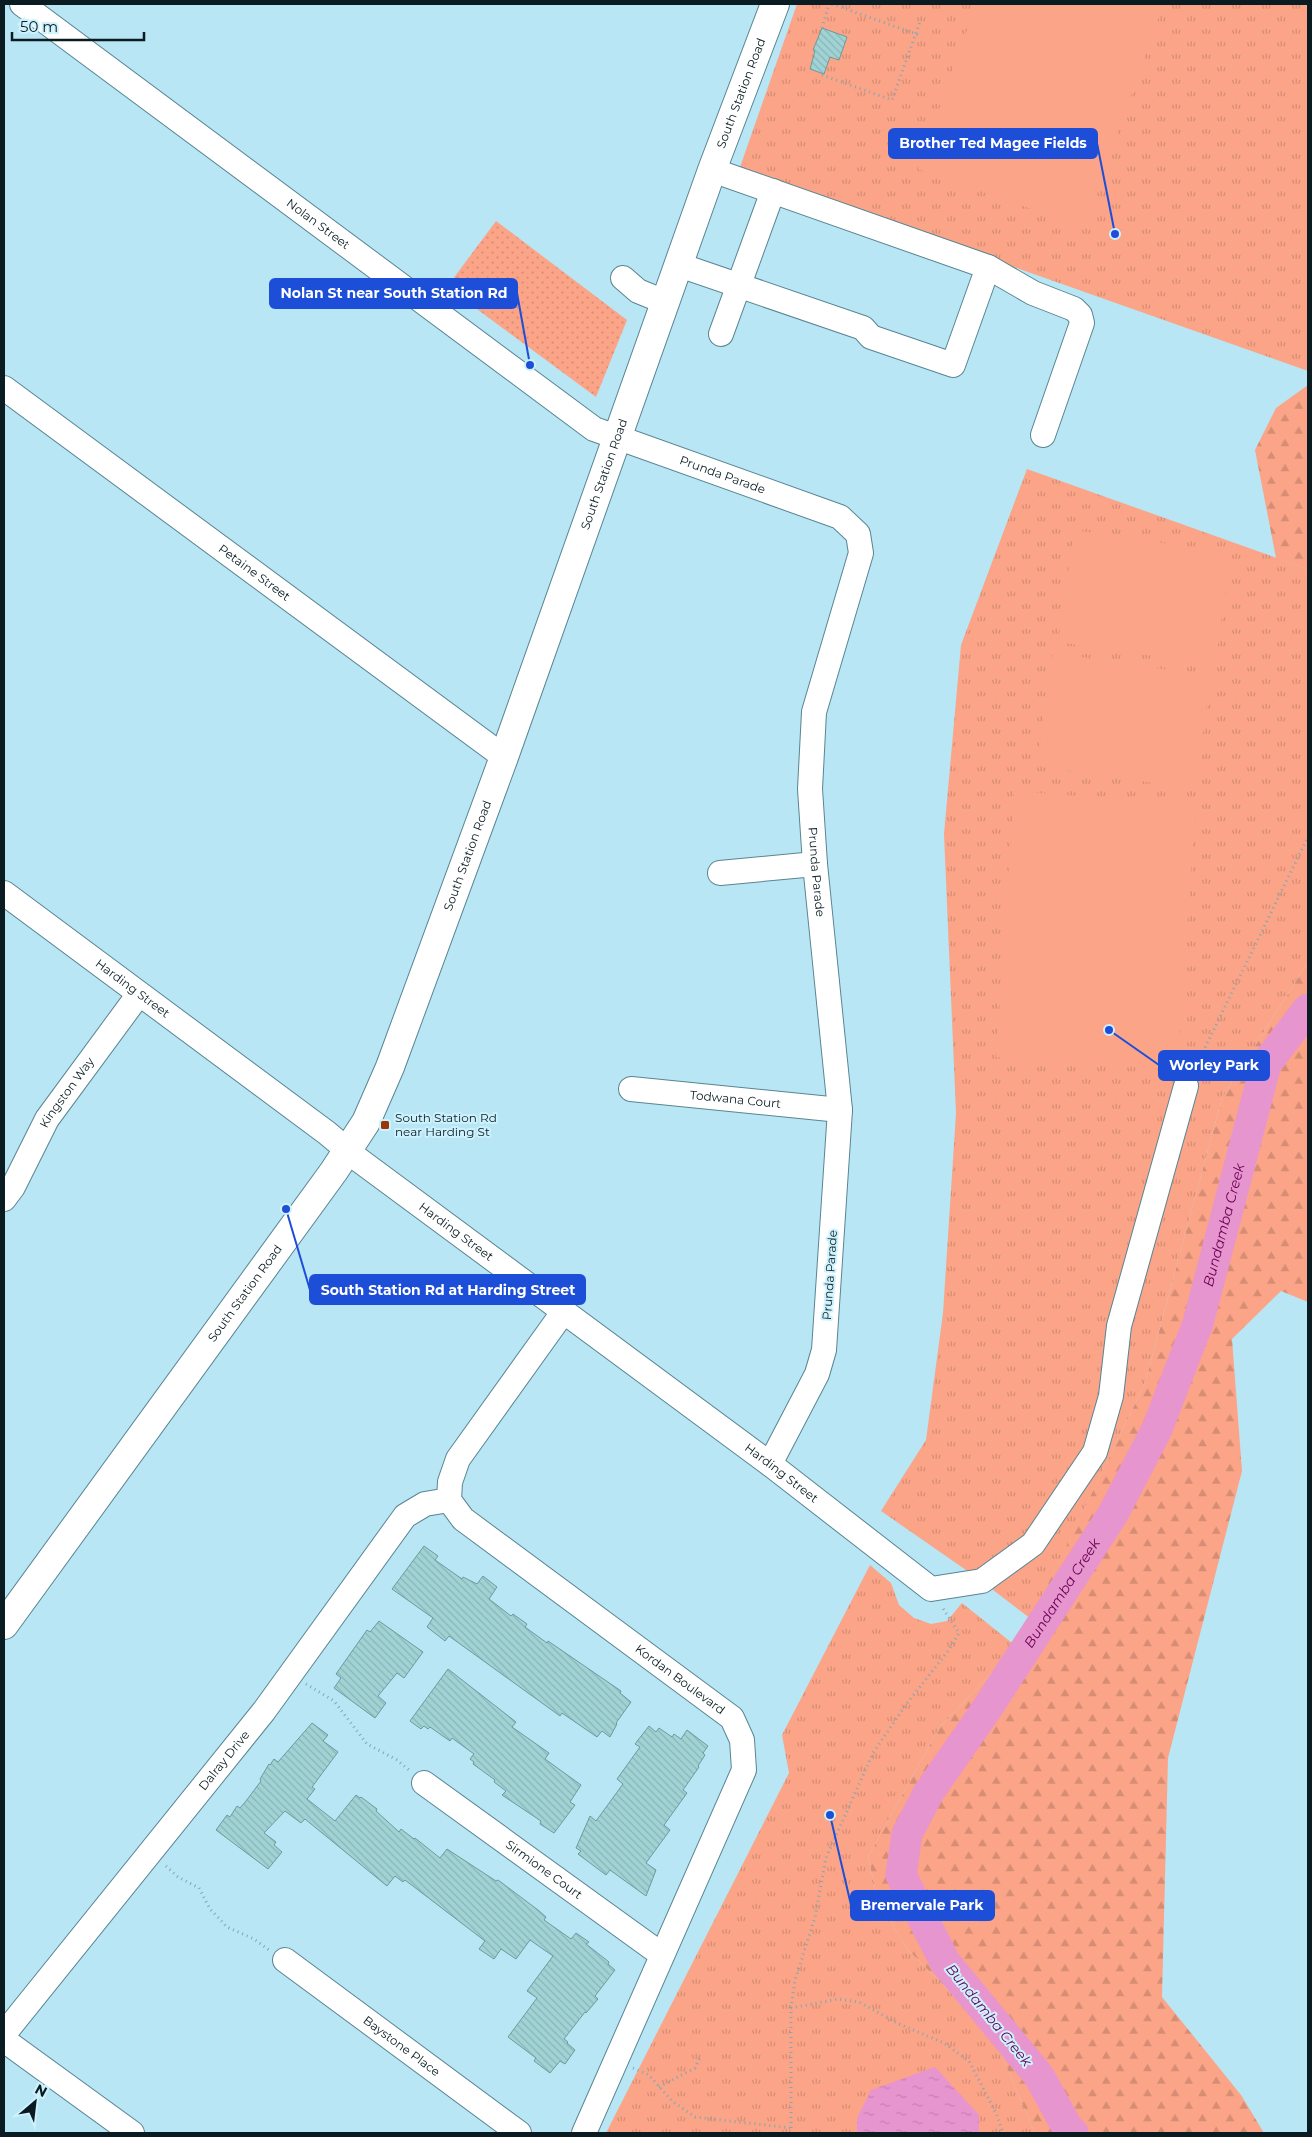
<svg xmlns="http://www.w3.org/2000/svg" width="1312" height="2137" font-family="Montserrat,sans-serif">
<defs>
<pattern id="grass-dots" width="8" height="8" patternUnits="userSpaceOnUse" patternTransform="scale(1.25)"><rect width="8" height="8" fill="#fba487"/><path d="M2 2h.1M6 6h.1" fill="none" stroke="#d68d74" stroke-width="1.8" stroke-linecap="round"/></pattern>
<pattern id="forest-firs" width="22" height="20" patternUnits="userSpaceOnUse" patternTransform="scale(1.25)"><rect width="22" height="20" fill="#fba487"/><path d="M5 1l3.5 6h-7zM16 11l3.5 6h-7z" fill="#d68d74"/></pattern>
<pattern id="park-tufts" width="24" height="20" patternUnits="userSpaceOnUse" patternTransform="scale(1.25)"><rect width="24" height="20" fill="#fba487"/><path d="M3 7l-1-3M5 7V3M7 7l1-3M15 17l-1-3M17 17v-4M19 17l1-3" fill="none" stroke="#d68d74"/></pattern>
<pattern id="water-ripples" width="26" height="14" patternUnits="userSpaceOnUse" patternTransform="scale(1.25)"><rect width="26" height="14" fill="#e795ce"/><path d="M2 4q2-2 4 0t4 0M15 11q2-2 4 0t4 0" fill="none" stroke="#c580b1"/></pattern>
<pattern id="building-back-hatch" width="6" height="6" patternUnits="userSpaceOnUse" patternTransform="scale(1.25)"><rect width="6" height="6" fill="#a1d3d5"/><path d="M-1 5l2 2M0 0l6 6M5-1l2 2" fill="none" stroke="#89b5b7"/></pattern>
</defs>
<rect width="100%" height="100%" fill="#b8e6f5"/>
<path fill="url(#grass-dots)" d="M496 221 627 320 596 397 447 287Z"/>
<g fill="url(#forest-firs)">
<path d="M1308 385V569L1276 558 1255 450 1276 408Z"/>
<path d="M1308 962V1302L1281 1291 1232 1339 1242 1471 1168 1758 1162 1997 1241 2095 1264 2133H1037L1032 2127 993 2035 908 1950 878 1901 868 1857 939 1728 1017 1647 1145 1383 1222 1098Z"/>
</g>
<g fill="url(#park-tufts)">
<path d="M797 4H1308V371L739 170Z"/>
<path d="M1027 469 1308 569V962L1222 1098 1145 1383 1031 1619 976 1577 881 1511 926 1440 943 1313 956 1113 944 834 961 645Z"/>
<path d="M870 1565 891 1583 899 1605 914 1618 931 1624 947 1621 962 1603 1017 1647 939 1728 868 1857 878 1901 908 1950 993 2035 1032 2127 1037 2133H606L789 1773 782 1735Z"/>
</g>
<g fill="#fba487">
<path d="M976 4H1163L1085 228 918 169Z"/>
<path d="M1074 530 1231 553 1215 665 1058 642Z"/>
<path d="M1053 653 1211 676 1195 789 1037 766Z"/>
<path d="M1014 791 1196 805 1177 1070 996 1057Z"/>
</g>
<path fill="url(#water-ripples)" d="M935 2067 979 2115V2133H857V2118L871 2090Z"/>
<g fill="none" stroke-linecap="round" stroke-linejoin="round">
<path stroke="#e795ce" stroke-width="31" id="s1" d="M1073 2133 1067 2127 1039 2076 945 1962 901 1875 907 1834 929 1792 986 1710 1113 1514 1157 1429 1198 1323 1266 1064 1308 1009"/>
</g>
<g fill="url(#building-back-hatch)" stroke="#6b9b9d">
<path d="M822 28 847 37 839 60 830 57 824 74 810 69 815 51 813 50Z"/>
<path d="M424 1546 438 1556 435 1560 462 1579 463 1577 477 1584 483 1576 497 1587 489 1599 511 1616 513 1614 527 1624 525 1627 547 1643 548 1641 621 1691 620 1693 631 1702 616 1723 617 1724 610 1737 602 1731 597 1737 562 1713 560 1716 449 1636 445 1641 427 1627 433 1618 392 1589Z"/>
<path d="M379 1621 423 1652 404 1678 397 1673 378 1696 386 1703 375 1718 334 1688 341 1678 336 1674 367 1630 370 1632Z"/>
<path d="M448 1669 516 1722 512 1727 549 1753 545 1759 581 1785 570 1802 575 1805 554 1833 540 1824 541 1821 502 1795 506 1791 494 1782 495 1780 473 1764 474 1762 470 1759 474 1754 452 1738 450 1741 430 1727 428 1729 424 1726 421 1729 410 1721Z"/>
<path d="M312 1723 328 1735 323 1741 338 1752 312 1787 315 1789 307 1799 335 1821 356 1795 360 1798 361 1797 377 1809 376 1811 399 1832 401 1829 414 1839 415 1838 440 1858 447 1849 496 1881 498 1880 538 1910 546 1917 544 1920 571 1939 576 1933 589 1942 586 1944 609 1962 608 1964 615 1970 595 1996 598 1999 586 2013 585 2012 564 2039 568 2042 567 2043 575 2050 565 2064 560 2061 550 2073 534 2061 536 2058 508 2037 537 1998 527 1991 553 1956 530 1940 516 1959 501 1949 494 1959 479 1949 485 1941 405 1880 403 1882 395 1876 387 1886 305 1819 301 1823 285 1811 264 1833 276 1842 274 1845 282 1852 268 1869 216 1830 227 1815 230 1817 237 1806 240 1808 246 1801 261 1781 260 1779 269 1764 270 1765 274 1759 278 1762Z"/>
<path d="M649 1726 656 1732 659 1728 672 1737 674 1734 681 1739 687 1730 708 1746 703 1753 705 1755 698 1766 699 1767 683 1790 687 1793 664 1825 670 1830 646 1863 656 1870 646 1896 610 1870 606 1875 578 1854 581 1851 576 1848 590 1816 596 1821 623 1784 617 1779 640 1747 635 1744Z"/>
</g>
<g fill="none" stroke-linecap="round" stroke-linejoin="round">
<defs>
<g id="minor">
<path id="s2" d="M22 4 594 429 840 517 858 534 861 553 814 712 810 789 815 864 840 1110 824 1350 817 1374 770 1464"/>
<path d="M679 265 863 328 871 337 953 365 988 267 712 170"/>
<path d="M988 267 1033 293 1074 309 1080 315 1082 323 1043 435"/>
<path d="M623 278 638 291 665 302"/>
<path d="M721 334 773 191"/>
<path id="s3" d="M4 388 504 757"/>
<path d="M720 873 815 864"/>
<path id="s4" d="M4 893 327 1133 359 1160 770 1464 931 1589 982 1581 1033 1544 1095 1452 1111 1396 1119 1326 1186 1086"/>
<path id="s5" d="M631 1089 840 1110"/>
<path id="s6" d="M4 1199 13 1187 47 1119 139 994"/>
<path id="s7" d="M564 1311 458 1459 450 1482 449 1500 463 1519 732 1718 742 1740 744 1770 584 2133"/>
<path id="s8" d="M424 1783 662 1955"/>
<path id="s9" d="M285 1960 519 2133"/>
<path id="s10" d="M4 2034 264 1711 405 1516 425 1504 449 1500"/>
<path d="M4 2040 132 2133"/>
</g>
<g id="major">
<path id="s11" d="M4 1625 334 1171 366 1122 390 1067 504 757 712 170 775 4"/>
</g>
</defs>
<use href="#minor" stroke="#598592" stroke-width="26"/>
<use href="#major" stroke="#598592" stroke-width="30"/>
<g stroke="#82a7b3" stroke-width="3" stroke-dasharray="1 4" stroke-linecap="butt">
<path d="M832 4 919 35"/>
<path d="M822 28 829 4"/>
<path d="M822 75 892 100 921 19"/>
<path d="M1194 1070 1308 837"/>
<path d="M306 1684 334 1701 367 1744 397 1760 409 1770"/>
<path d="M166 1866 178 1877 199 1888 210 1909 227 1927 254 1939 269 1950"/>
<path d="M791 2008 838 1999 859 2002 899 2024 944 2043 969 2061 996 2113 1003 2133"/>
<path d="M633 2068 649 2075 672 2101 695 2117 791 2128"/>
<path d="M659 2087 695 2068 701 2055"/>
<path d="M791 2133V2008L795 1980 815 1917 826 1858 873 1753 905 1706 948 1651 959 1633 942 1607"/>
</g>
<use href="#minor" stroke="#fff" stroke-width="24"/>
<use href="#major" stroke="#fff" stroke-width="28"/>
</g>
<rect fill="#9a3509" stroke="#cdf2fe" stroke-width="2" x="380" y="1120" width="10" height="10" rx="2.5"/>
<g text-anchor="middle" stroke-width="4" stroke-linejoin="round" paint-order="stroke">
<g font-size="12" fill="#0a1c21" stroke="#cdf2fe">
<text dy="4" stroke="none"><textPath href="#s11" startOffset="1715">South Station Road</textPath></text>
<text dy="4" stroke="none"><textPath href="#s2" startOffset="369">Nolan Street</textPath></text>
<text dy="4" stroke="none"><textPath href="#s11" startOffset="1310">South Station Road</textPath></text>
<text dy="4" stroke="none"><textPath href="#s2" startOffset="849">Prunda Parade</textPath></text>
<text dy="4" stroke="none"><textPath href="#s3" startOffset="311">Petaine Street</textPath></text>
<text dy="4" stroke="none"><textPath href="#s11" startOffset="905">South Station Road</textPath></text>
<text dy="4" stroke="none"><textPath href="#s2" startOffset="1344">Prunda Parade</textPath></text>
<text dy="4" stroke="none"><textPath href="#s4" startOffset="160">Harding Street</textPath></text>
<text dy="4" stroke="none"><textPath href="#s6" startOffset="124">Kingston Way</textPath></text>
<text dy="4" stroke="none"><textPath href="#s5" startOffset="105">Todwana Court</textPath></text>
<text dy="4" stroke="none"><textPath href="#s4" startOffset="565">Harding Street</textPath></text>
<text transform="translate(830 1275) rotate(-86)" y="4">Prunda Parade</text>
<text dy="4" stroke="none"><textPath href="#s11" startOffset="410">South Station Road</textPath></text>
<text dy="4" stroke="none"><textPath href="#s4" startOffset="970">Harding Street</textPath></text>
<text dy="4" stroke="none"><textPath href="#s7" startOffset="518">Kordan Boulevard</textPath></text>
<text dy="4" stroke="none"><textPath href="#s10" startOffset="351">Dalray Drive</textPath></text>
<text dy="4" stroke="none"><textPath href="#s8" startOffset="148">Sirmione Court</textPath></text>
<text dy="4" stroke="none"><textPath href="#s9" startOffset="145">Baystone Place</textPath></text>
</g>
<g font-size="12" fill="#0a1c21" stroke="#cdf2fe" text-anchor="start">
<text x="395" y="1122">South Station Rd<tspan x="395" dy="14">near Harding St</tspan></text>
</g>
<g font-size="14" font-style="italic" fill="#670152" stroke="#cdf2fe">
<text dy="5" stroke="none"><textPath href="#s1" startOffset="1045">Bundamba Creek</textPath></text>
<text dy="5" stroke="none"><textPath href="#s1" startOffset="640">Bundamba Creek</textPath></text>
<text transform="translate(989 2015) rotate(51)" y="5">Bundamba Creek</text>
</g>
</g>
<path fill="none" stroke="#1d4ed8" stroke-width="2" d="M1115 234L1097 143M530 365L517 293M1109 1030L1159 1065M286 1209L310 1290M830 1815L851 1905"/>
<g fill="#1d4ed8" stroke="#cdf2fe" stroke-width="2">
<circle cx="1115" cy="234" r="5"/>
<circle cx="530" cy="365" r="5"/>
<circle cx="1109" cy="1030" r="5"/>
<circle cx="286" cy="1209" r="5"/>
<circle cx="830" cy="1815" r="5"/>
</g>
<g fill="#1d4ed8" stroke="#1d4ed8" stroke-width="2">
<rect x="889" y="129" width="208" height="29" rx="5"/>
<rect x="270" y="279" width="247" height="29" rx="5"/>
<rect x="1159" y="1051" width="110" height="29" rx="5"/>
<rect x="310" y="1275" width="275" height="29" rx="5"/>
<rect x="851" y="1891" width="143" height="29" rx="5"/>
</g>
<g font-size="14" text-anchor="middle" font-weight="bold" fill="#fff">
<text x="993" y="148">Brother Ted Magee Fields</text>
<text x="394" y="298">Nolan St near South Station Rd</text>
<text x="1214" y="1070">Worley Park</text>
<text x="448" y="1295">South Station Rd at Harding Street</text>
<text x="922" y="1910">Bremervale Park</text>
</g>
<rect width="1312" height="2137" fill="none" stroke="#0a1c21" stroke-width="10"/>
<g transform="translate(35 2102) rotate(28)" stroke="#cdf2fe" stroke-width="4" paint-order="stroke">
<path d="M0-4L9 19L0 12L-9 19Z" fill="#0a1c21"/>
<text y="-8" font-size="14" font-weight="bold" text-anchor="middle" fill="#0a1c21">N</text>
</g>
<path d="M12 32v8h132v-8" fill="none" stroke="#0a1c21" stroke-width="2.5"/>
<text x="20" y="32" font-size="15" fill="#0a1c21" stroke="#cdf2fe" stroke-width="4" paint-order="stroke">50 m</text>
</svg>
